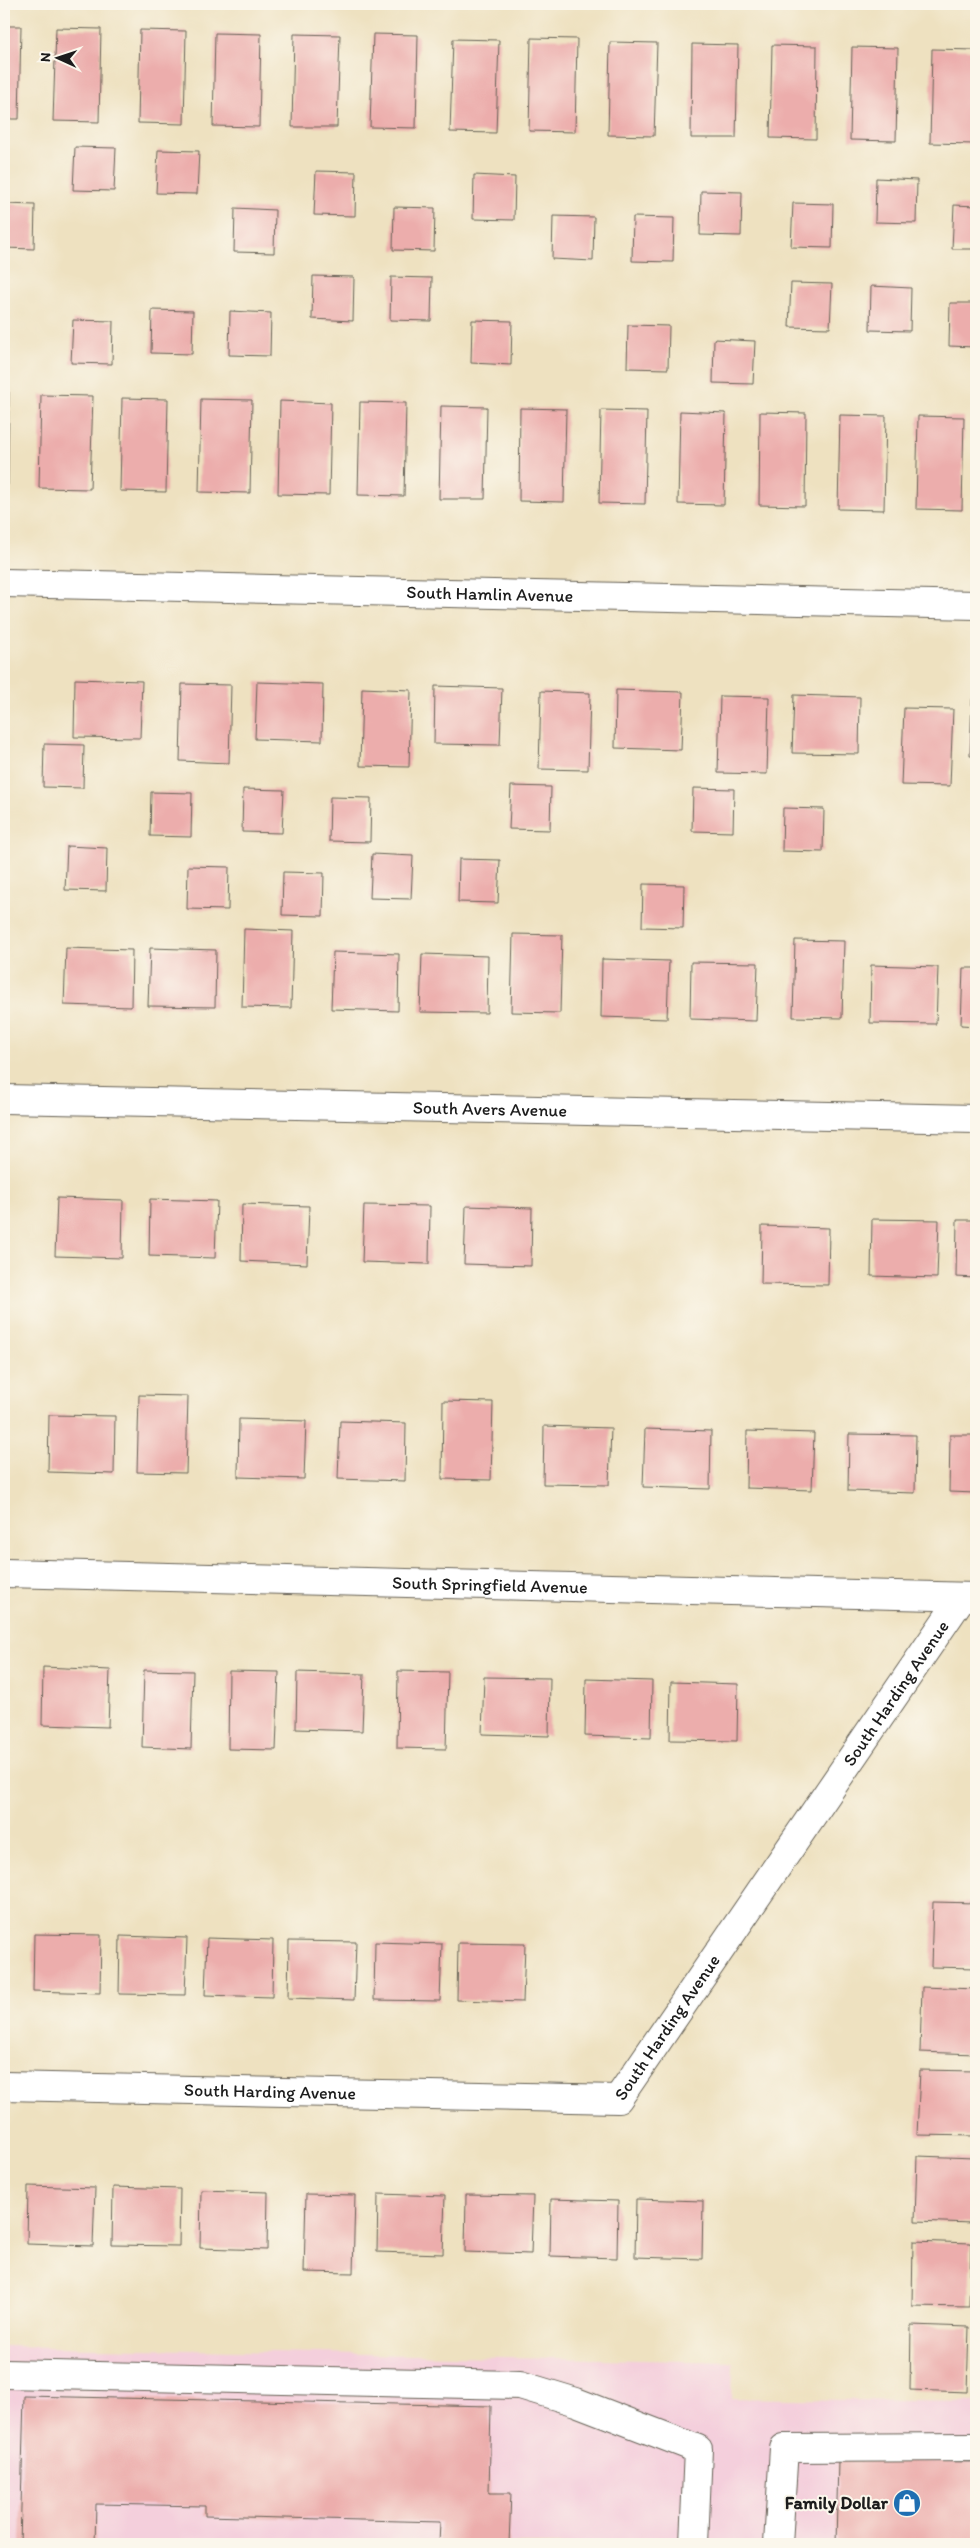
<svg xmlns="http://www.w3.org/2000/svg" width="980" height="2548" font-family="Itim,sans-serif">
<rect width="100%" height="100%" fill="#fbf7ec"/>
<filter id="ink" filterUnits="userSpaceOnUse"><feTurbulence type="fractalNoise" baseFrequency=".02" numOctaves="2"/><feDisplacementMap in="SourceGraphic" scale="10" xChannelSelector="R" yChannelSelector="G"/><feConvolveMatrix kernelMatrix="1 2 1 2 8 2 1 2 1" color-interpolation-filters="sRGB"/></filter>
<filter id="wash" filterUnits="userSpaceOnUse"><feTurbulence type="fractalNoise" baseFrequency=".0096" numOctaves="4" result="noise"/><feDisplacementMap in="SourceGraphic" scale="20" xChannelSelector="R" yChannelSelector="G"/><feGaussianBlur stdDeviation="1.12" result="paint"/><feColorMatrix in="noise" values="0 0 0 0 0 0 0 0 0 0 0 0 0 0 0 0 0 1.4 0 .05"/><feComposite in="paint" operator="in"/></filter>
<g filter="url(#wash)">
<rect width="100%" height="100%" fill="#eee1c0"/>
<path fill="#f4cfdc" d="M4 2346 733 2362 732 2398 976 2402V2544H4Z"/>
<g id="blocks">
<g fill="#ecadac">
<path d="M4 26H21L19 119H4Z"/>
<path d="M56 28 101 29 99 122 53 121Z"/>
<path d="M140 30 186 31 184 124 138 123Z"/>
<path d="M215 33 261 34 259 127 213 126Z"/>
<path d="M294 34 340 35 337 127H292Z"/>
<path d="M373 34 418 35 416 128 370 127Z"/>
<path d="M531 38 577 39 575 132 529 131Z"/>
<path d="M453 39 499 40 496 133 450 132Z"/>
<path d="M610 42 657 43 654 136 608 135Z"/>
<path d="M692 44 738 45 736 138H691Z"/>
<path d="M772 45 817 46 816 139 770 138Z"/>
<path d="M852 47 898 48 896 141 850 140Z"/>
<path d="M932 49 976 50 975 144 930 143Z"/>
<path d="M75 147 116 148 114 191 73 190Z"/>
<path d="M158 150 199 151 197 194 156 193Z"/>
<path d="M316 171 356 172 355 216 314 215Z"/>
<path d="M474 175 515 177 514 220 473 219Z"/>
<path d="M876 178 917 180 916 223 875 222Z"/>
<path d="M701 191 742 192 741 236 700 235Z"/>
<path d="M793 203 833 204 832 248 791 247Z"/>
<path d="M4 204 35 205 34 249 4 248Z"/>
<path d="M954 205 976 206V249H952Z"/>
<path d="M394 207 435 208 434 251 393 250Z"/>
<path d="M235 208 275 210 274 253 234 252Z"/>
<path d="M553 216 594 217 593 261 552 259Z"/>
<path d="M633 217 674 218 673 262 632 261Z"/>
<path d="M313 276 354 277 353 321 312 319Z"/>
<path d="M391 277 432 278 431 321 390 320Z"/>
<path d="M791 283 832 284 830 328 789 327Z"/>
<path d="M871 286 911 288 910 331 870 330Z"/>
<path d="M950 303H976V347L949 346Z"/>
<path d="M152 310 193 311 192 354 151 353Z"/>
<path d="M230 311 271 313 270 356 229 355Z"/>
<path d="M73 320 113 321 112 364 71 363Z"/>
<path d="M472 320 512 321 511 365 471 363Z"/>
<path d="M628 325 669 326 668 369 627 368Z"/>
<path d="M714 339 755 341 753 384 713 383Z"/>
<path d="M4 392H9L8 485 4 484Z"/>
<path d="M41 395 93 396 90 489 39 488Z"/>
<path d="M122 398 168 399 166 492 120 491Z"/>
<path d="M201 399 252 400 250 493 199 492Z"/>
<path d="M280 401 331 403 329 495 278 494Z"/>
<path d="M360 402 406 403 404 496 358 495Z"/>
<path d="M441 406 487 407 485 499H439Z"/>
<path d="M520 408 566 409 564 502 519 501Z"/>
<path d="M601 410 647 411 645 504 599 503Z"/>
<path d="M680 411 726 413 724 505 678 504Z"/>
<path d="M760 412 806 413 805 506 759 505Z"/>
<path d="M840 415 886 416 884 510 838 509Z"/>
<path d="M918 416 964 417 962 510 916 509Z"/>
<path d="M75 679 142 681 140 738 74 737Z"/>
<path d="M257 682 323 684 322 741 255 739Z"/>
<path d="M182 684 231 685 229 763 180 761Z"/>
<path d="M435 686 502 688 500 745 434 744Z"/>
<path d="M362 688 411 690 409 767 360 766Z"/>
<path d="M616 690 683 692 681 750 615 748Z"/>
<path d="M541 691 590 693 588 770 539 769Z"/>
<path d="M794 695 860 697 859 754 792 753Z"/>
<path d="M720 696 769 697 767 774 718 773Z"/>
<path d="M972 699H976V756H970Z"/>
<path d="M904 708 953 709 950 786 901 785Z"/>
<path d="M44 744 84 745 83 788 43 787Z"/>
<path d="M511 786 551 787 550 830 509 829Z"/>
<path d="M693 788 734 789 733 832 692 831Z"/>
<path d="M243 789 284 790 282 833 242 832Z"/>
<path d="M151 792 192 793 191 837 150 836Z"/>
<path d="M330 797 371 798 370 842 329 841Z"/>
<path d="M783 808 824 809 823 852 782 851Z"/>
<path d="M67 846 107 848 106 891 65 890Z"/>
<path d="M372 854 413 856 411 899 370 898Z"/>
<path d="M459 859 500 860 498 903 458 902Z"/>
<path d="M188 866 229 867 228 910 187 909Z"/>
<path d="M283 872 324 873 323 916 282 915Z"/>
<path d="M643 884 684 885 683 928 642 927Z"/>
<path d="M244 929 293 931 291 1008 242 1007Z"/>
<path d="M513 934 562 935 560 1013 511 1012Z"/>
<path d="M795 940 844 941 842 1018 793 1017Z"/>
<path d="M66 948 132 950 131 1007 64 1005Z"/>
<path d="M150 948 216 950 215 1007 148 1006Z"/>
<path d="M333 952 399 954 398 1011 331 1009Z"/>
<path d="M422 954 488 956 487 1013 420 1012Z"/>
<path d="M602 959 669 961 667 1019 601 1017Z"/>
<path d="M691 962 758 963 756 1021 690 1019Z"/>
<path d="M871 965 938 967 936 1024 870 1023Z"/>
<path d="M963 968H976V1026L961 1025Z"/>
<path d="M57 1198 123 1200 122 1258 55 1256Z"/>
<path d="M150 1199 217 1201 215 1258 149 1256Z"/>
<path d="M242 1204 309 1206 307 1264 241 1261Z"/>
<path d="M364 1205 430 1206 429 1264 362 1262Z"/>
<path d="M466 1206 532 1208 531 1266 464 1264Z"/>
<path d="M872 1219 939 1220 937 1278 871 1276Z"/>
<path d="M957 1220H976V1278L956 1277Z"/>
<path d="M762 1226 829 1228 828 1285 761 1284Z"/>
<path d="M139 1395 188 1396 186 1473 137 1472Z"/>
<path d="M443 1401 493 1402 491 1480 442 1479Z"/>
<path d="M49 1415 115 1416 114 1474 48 1472Z"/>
<path d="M239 1419 306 1421 304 1479 238 1477Z"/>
<path d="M340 1421 406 1423 405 1481 338 1479Z"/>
<path d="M544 1426 611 1428 609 1485 543 1484Z"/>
<path d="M645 1429 711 1431 710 1489 643 1487Z"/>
<path d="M747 1431 814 1433 812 1490 746 1488Z"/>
<path d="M849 1434 916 1435 915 1493 848 1491Z"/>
<path d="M950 1435H976V1493L949 1492Z"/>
<path d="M43 1667 110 1670 108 1727 42 1725Z"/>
<path d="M144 1670 193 1671 191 1749 142 1747Z"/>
<path d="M229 1671 279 1672 276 1750 228 1749Z"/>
<path d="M398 1671 448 1672 446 1749 397 1748Z"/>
<path d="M297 1672 364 1674 362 1731 296 1729Z"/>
<path d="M484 1677 550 1678 549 1736 482 1734Z"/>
<path d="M586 1679 652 1681 651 1738 585 1736Z"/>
<path d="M671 1682 738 1684 737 1741 670 1740Z"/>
<path d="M933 1902 976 1903V1968L931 1967Z"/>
<path d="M34 1934 101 1935 100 1993 33 1991Z"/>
<path d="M120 1936 187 1938 185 1995 119 1994Z"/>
<path d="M207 1938 273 1940 272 1997 205 1995Z"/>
<path d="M289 1941 356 1942 354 2000 288 1998Z"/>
<path d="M375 1942 442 1944 440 2001 374 2000Z"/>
<path d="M458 1943 525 1944 523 2002 457 2000Z"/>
<path d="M922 1987 976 1989V2054L920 2052Z"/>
<path d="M920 2070 976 2071 975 2136 917 2135Z"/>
<path d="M917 2156 974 2158 972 2223 915 2221Z"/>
<path d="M28 2186 95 2188 93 2246 27 2244Z"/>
<path d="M113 2187 180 2189 179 2246 112 2245Z"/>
<path d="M201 2190 268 2192 267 2250 200 2248Z"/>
<path d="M306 2194 355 2195 353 2273 304 2272Z"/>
<path d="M378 2194 445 2196 443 2254 377 2252Z"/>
<path d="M466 2195 533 2196 531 2254 465 2252Z"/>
<path d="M551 2199 618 2201 617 2258 550 2256Z"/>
<path d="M636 2199 703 2201 702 2259 635 2257Z"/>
<path d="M913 2241 971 2243 969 2307 912 2306Z"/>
<path d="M911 2325 969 2327 967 2392 910 2390Z"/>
<path d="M24 2396 491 2406 489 2493H511L509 2544H439L440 2522 205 2516V2506L96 2504 95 2544H20Z"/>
<path d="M838 2460 976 2462V2544H836Z"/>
</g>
</g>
</g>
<g filter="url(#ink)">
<use href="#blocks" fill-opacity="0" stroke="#666155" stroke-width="1"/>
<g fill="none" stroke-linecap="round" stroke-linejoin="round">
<defs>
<g id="minor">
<path id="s1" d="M4 583 976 605"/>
<path id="s2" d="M4 1099 976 1119"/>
<path id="s3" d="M4 1573 976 1597"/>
<path id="s4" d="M4 2086 618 2099 962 1597"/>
<path d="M4 2374 520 2385 576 2402 698 2449 694 2544"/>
<path d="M778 2544 784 2448 976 2447"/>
</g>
</defs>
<use href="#minor" stroke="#666155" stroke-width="30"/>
<use href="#minor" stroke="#fff" stroke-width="28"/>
</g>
</g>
<defs>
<symbol id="shop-disc" viewBox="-11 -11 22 22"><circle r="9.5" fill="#1f6fb2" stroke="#fbf7ec"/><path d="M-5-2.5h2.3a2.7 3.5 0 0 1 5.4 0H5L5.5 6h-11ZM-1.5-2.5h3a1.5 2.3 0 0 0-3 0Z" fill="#fff"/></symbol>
</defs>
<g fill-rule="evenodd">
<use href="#shop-disc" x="891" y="2487" width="32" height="32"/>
</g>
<g text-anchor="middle" stroke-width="4" stroke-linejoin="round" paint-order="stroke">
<g font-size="18" fill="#1c1c1c" stroke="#fbf7ec">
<text dy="6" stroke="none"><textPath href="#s1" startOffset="486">South Hamlin Avenue</textPath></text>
<text dy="6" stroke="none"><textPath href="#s2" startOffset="486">South Avers Avenue</textPath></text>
<text dy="6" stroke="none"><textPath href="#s3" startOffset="486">South Springfield Avenue</textPath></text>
<text dy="6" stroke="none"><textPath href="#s4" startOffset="1106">South Harding Avenue</textPath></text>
<text dy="6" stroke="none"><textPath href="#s4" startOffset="701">South Harding Avenue</textPath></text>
<text dy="6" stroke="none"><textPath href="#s4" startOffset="266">South Harding Avenue</textPath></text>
</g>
<g font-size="18" font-weight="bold" fill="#1c1c1c" stroke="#fbf7ec" text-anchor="end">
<text x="888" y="2509">Family Dollar</text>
</g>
</g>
<rect width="980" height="2548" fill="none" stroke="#fbf7ec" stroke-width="20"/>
<g transform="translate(58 58) rotate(273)" stroke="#fbf7ec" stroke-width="4" paint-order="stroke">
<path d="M0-4L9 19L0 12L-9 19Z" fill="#1c1c1c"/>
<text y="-8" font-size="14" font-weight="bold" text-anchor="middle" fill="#1c1c1c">N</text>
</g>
</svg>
